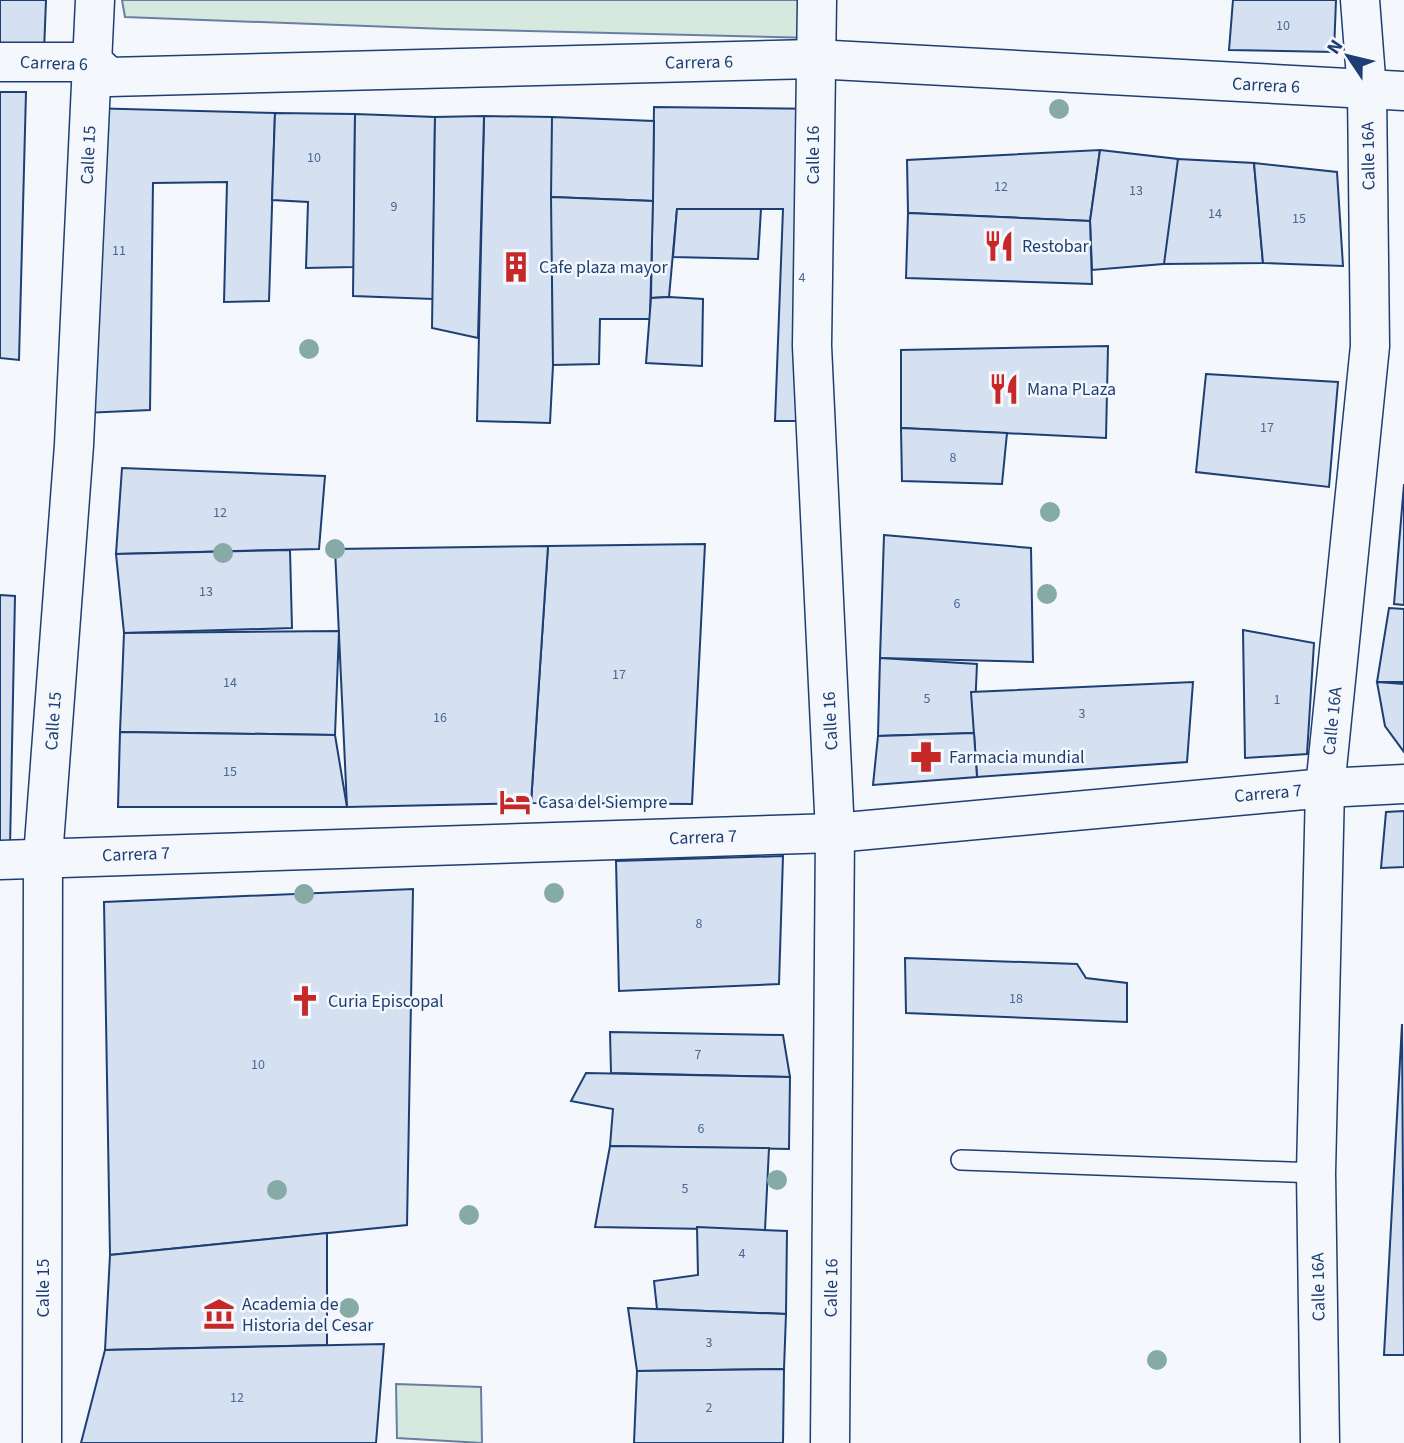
<svg xmlns="http://www.w3.org/2000/svg" width="1404" height="1443" font-family="'Source Sans 3',sans-serif">
<rect width="100%" height="100%" fill="#f4f7fb"/>
<g fill="#d7e8df" stroke="#687fa3" stroke-width="2">
<path d="M122 0H817L815 38 446 29 125 17Z"/>
<path d="M396 1384 481 1387 482 1443 397 1438Z"/>
</g>
<g fill="#d5e0f0" stroke="#1d3f73" stroke-width="2">
<path d="M0 0H46L44 52 0 51Z"/>
<path d="M1233 0H1336L1334 52 1229 50Z"/>
<path d="M0 92H26L19 360 0 358Z"/>
<path d="M654 107 827 109 822 421H775L783 209H677L669 297 651 298Z"/>
<path d="M86 108 275 113 269 301 224 302 227 182 153 183 150 410 84 413Z"/>
<path d="M275 113 355 114 354 267 306 268 308 202 272 200Z"/>
<path d="M355 114 435 117 433 299 353 296Z"/>
<path d="M484 116 552 117 553 365 550 423 477 421Z"/>
<path d="M484 116 478 338 432 328 435 117Z"/>
<path d="M552 117 654 121 653 201 551 197Z"/>
<path d="M1100 150 1090 221 908 213 907 160Z"/>
<path d="M1100 150 1178 159 1175 263 1092 270 1090 221Z"/>
<path d="M1178 159 1254 163 1263 263 1164 264Z"/>
<path d="M1254 163 1337 172 1343 266 1263 263Z"/>
<path d="M551 197 653 201 650 319H600L599 364 553 365Z"/>
<path d="M677 209H761L758 259 673 257Z"/>
<path d="M908 213 1090 221 1092 284 906 278Z"/>
<path d="M669 297 703 299 702 366 646 363 651 298Z"/>
<path d="M1108 346 1106 438 901 428V350Z"/>
<path d="M1206 374 1338 382 1329 487 1196 472Z"/>
<path d="M901 428 1007 433 1002 484 902 481Z"/>
<path d="M122 468 325 476 319 549 116 554Z"/>
<path d="M1404 484V605L1394 604Z"/>
<path d="M884 535 1031 548 1033 662 880 658Z"/>
<path d="M705 544 692 804 531 803 548 546Z"/>
<path d="M548 546 531 803 347 807 335 549Z"/>
<path d="M290 550 292 628 124 633 116 554Z"/>
<path d="M0 595 15 596 10 848H0Z"/>
<path d="M1389 608 1404 609V682H1377Z"/>
<path d="M1243 630 1314 643 1307 754 1245 758Z"/>
<path d="M339 631 335 735 120 732 124 633Z"/>
<path d="M880 658 977 664 974 733 878 736Z"/>
<path d="M1193 682 1187 762 977 777 971 692Z"/>
<path d="M1377 682 1404 684V752L1385 726Z"/>
<path d="M120 732 335 735 347 807H118Z"/>
<path d="M974 733 977 777 873 785 878 736Z"/>
<path d="M1404 811V867L1381 868 1386 812Z"/>
<path d="M783 856 779 984 619 991 616 861Z"/>
<path d="M413 889 407 1225 110 1255 104 902Z"/>
<path d="M905 958 1077 964 1086 978 1127 983V1022L906 1013Z"/>
<path d="M1402 1024 1404 1355H1384Z"/>
<path d="M610 1032 783 1035 790 1077 611 1073Z"/>
<path d="M586 1073 790 1077 789 1149 610 1146 613 1109 571 1101Z"/>
<path d="M610 1146 769 1148 765 1230 595 1227Z"/>
<path d="M697 1227 787 1231 786 1314 657 1309 654 1281 698 1275Z"/>
<path d="M327 1233V1345L105 1350 110 1255Z"/>
<path d="M628 1308 786 1314 784 1369 637 1371Z"/>
<path d="M384 1344 376 1443H81L105 1350Z"/>
<path d="M784 1369 783 1443H634L637 1371Z"/>
</g>
<g fill="none" stroke-linecap="round" stroke-linejoin="round">
<defs>
<path id="lane" d="M961 1160 1316 1173"/>
<g id="street">
<path d="M817 0 812 346 835 833 830 1443"/>
<path d="M0 62H93L109 77 814 59 1404 91"/>
<path d="M0 860 835 833 1325 788 1404 784"/>
<path d="M42 1443 43 857 74 445 95 0"/>
<path d="M1320 1443 1316 1173 1325 788 1370 346 1367 91 1360 0"/>
</g>
</defs>
<use href="#lane" stroke="#1d3f73" stroke-width="22"/>
<use href="#street" stroke="#1d3f73" stroke-width="41"/>
<use href="#lane" stroke="#f4f7fb" stroke-width="19"/>
<use href="#street" stroke="#f4f7fb" stroke-width="38"/>
</g>
<g fill="#86aba6">
<circle cx="1059" cy="109" r="10"/>
<circle cx="309" cy="349" r="10"/>
<circle cx="1050" cy="512" r="10"/>
<circle cx="335" cy="549" r="10"/>
<circle cx="223" cy="553" r="10"/>
<circle cx="1047" cy="594" r="10"/>
<circle cx="554" cy="893" r="10"/>
<circle cx="304" cy="894" r="10"/>
<circle cx="777" cy="1180" r="10"/>
<circle cx="277" cy="1190" r="10"/>
<circle cx="469" cy="1215" r="10"/>
<circle cx="349" cy="1308" r="10"/>
<circle cx="1157" cy="1360" r="10"/>
</g>
<defs>
<symbol id="restaurant-bare" viewBox="-9 -9 18 18"><path d="M-5-6h1v4h1v-4h1v4h1v-4h1v5L-1.5 .5V6h-2V.5L-5-1ZM5-6V6H3V1.5H1.5Q1.5-4 5-6Z" fill="#c62828" stroke="#f4f7fb" stroke-width="2.5" paint-order="stroke"/></symbol>
<symbol id="building-bare" viewBox="-9 -9 18 18"><path d="M-4-6H4V6H1V3H-1V6H-4ZM-2.5-4.3h1.7v1.8h-1.7ZM.8-4.3h1.7v1.8H.8ZM-2.5-1h1.7V.8h-1.7ZM.8-1h1.7V.8H.8Z" fill="#c62828" stroke="#f4f7fb" stroke-width="2.5" paint-order="stroke"/></symbol>
<symbol id="pharmacy-bare" viewBox="-9 -9 18 18"><path d="M-2-6h4v4h4v4h-4v4h-4v-4h-4v-4h4Z" fill="#c62828" stroke="#f4f7fb" stroke-width="2.5" paint-order="stroke"/></symbol>
<symbol id="hotel-bare" viewBox="-9 -9 18 18"><path d="M-6-4.5h1.5V1H6V5H4.5V3h-9V5H-6ZM-4 0a1.8 1.8 0 1 1 3.6 0ZM.5 0V-2.5h3Q6-2.5 6 0Z" fill="#c62828" stroke="#f4f7fb" stroke-width="2.5" paint-order="stroke"/></symbol>
<symbol id="church-bare" viewBox="-9 -9 18 18"><path d="M-1.2-6h2.4v3.5h3.3v2.4h-3.3V6h-2.4V-.1h-3.3v-2.4h3.3Z" fill="#c62828" stroke="#f4f7fb" stroke-width="2.5" paint-order="stroke"/></symbol>
<symbol id="museum-bare" viewBox="-9 -9 18 18"><path d="M0-6L6-3V-2H-6V-3ZM-5-1h2V3h-2ZM-1-1h2V3h-2ZM3-1h2V3H3ZM-6 4H6V6H-6Z" fill="#c62828" stroke="#f4f7fb" stroke-width="2.5" paint-order="stroke"/></symbol>
</defs>
<g fill-rule="evenodd">
<use href="#restaurant-bare" x="977" y="224" width="44" height="44"/>
<use href="#building-bare" x="494" y="245" width="44" height="44"/>
<use href="#restaurant-bare" x="982" y="367" width="44" height="44"/>
<use href="#pharmacy-bare" x="904" y="735" width="44" height="44"/>
<use href="#hotel-bare" x="493" y="780" width="44" height="44"/>
<use href="#church-bare" x="283" y="979" width="44" height="44"/>
<use href="#museum-bare" x="197" y="1292" width="44" height="44"/>
</g>
<g text-anchor="middle" stroke-width="5" stroke-linejoin="round" paint-order="stroke">
<g font-size="14" fill="#4b6792">
<text x="1283" y="30">10</text>
<text x="314" y="162">10</text>
<text x="1001" y="191">12</text>
<text x="1136" y="195">13</text>
<text x="394" y="211">9</text>
<text x="1215" y="218">14</text>
<text x="1299" y="223">15</text>
<text x="119" y="255">11</text>
<text x="802" y="282">4</text>
<text x="1267" y="432">17</text>
<text x="953" y="462">8</text>
<text x="220" y="517">12</text>
<text x="206" y="596">13</text>
<text x="957" y="608">6</text>
<text x="619" y="679">17</text>
<text x="230" y="687">14</text>
<text x="927" y="703">5</text>
<text x="1277" y="704">1</text>
<text x="1082" y="718">3</text>
<text x="440" y="722">16</text>
<text x="230" y="776">15</text>
<text x="699" y="928">8</text>
<text x="1016" y="1003">18</text>
<text x="698" y="1059">7</text>
<text x="258" y="1069">10</text>
<text x="701" y="1133">6</text>
<text x="685" y="1193">5</text>
<text x="742" y="1258">4</text>
<text x="709" y="1347">3</text>
<text x="237" y="1402">12</text>
<text x="709" y="1412">2</text>
</g>
<g font-size="18" fill="#1d3f73" stroke="#f4f7fb">
<text transform="translate(699 62) rotate(-1)" y="6">Carrera 6</text>
<text transform="translate(54 63) rotate(2)" y="6">Carrera 6</text>
<text transform="translate(1266 85) rotate(3)" y="6">Carrera 6</text>
<text transform="translate(88 155) rotate(-87)" y="6">Calle 15</text>
<text transform="translate(813 155) rotate(-90)" y="6">Calle 16</text>
<text transform="translate(1368 156) rotate(-91)" y="6">Calle 16A</text>
<text transform="translate(53 721) rotate(-86)" y="6">Calle 15</text>
<text transform="translate(830 721) rotate(-93)" y="6">Calle 16</text>
<text transform="translate(1332 721) rotate(-84)" y="6">Calle 16A</text>
<text transform="translate(1268 793) rotate(-5)" y="6">Carrera 7</text>
<text transform="translate(703 837) rotate(-2)" y="6">Carrera 7</text>
<text transform="translate(136 854) rotate(-2)" y="6">Carrera 7</text>
<text transform="translate(1318 1287) rotate(-91)" y="6">Calle 16A</text>
<text transform="translate(43 1288) rotate(-90)" y="6">Calle 15</text>
<text transform="translate(831 1288) rotate(-89)" y="6">Calle 16</text>
</g>
<g font-size="18" fill="#1d3f73" stroke="#f4f7fb" text-anchor="start">
<text x="1022" y="252">Restobar</text>
<text x="539" y="273">Cafe plaza mayor</text>
<text x="1027" y="395">Mana PLaza</text>
<text x="949" y="763">Farmacia mundial</text>
<text x="538" y="808">Casa del Siempre</text>
<text x="328" y="1007">Curia Episcopal</text>
<text x="242" y="1310">Academia de<tspan x="242" dy="21">Historia del Cesar</tspan></text>
</g>
</g>
<g transform="translate(1348 56) rotate(305)" stroke="#f4f7fb" stroke-width="5" paint-order="stroke">
<path d="M0-5L12 26L0 18L-12 26Z" fill="#1d3f73"/>
<text y="-10" font-size="19" font-weight="bold" text-anchor="middle" fill="#1d3f73">N</text>
</g>
</svg>
